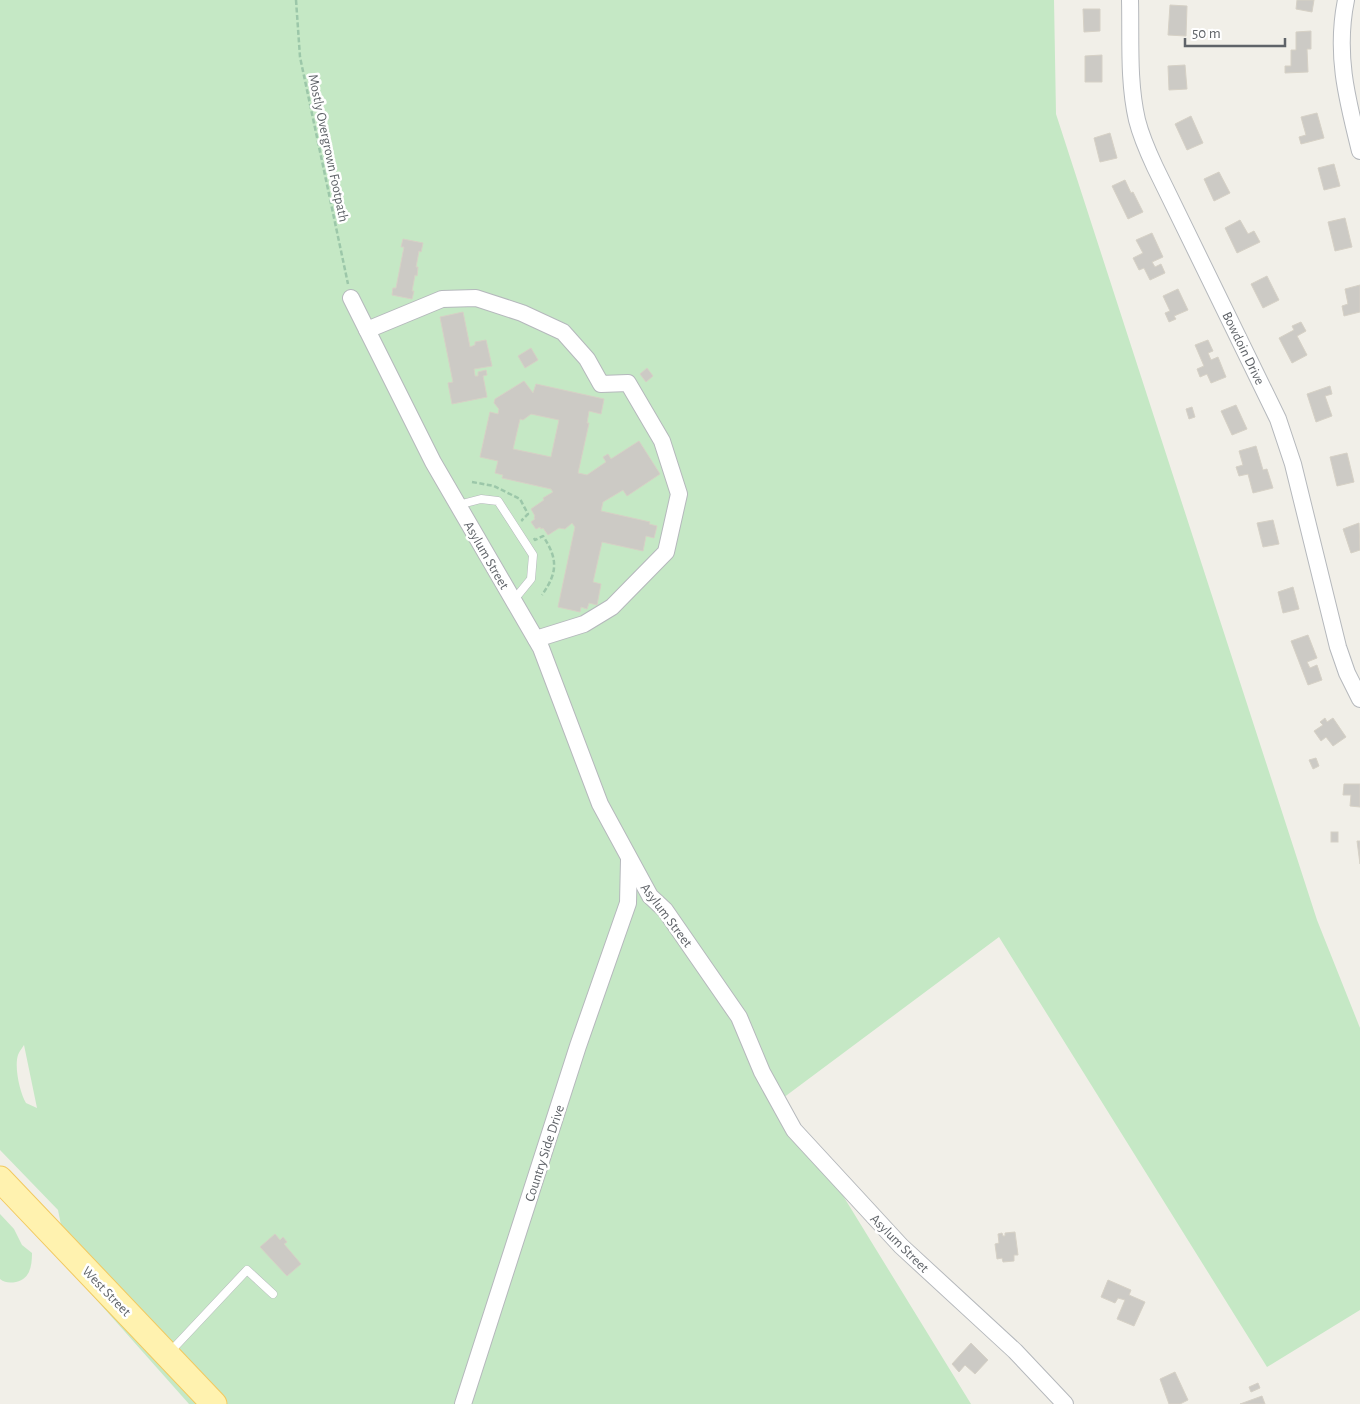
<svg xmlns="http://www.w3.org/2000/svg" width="1360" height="1404" font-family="'Alegreya Sans',sans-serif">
<rect width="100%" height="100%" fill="#f1efe8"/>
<g fill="#c5e8c5" fill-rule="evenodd">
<path d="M0 0H1054L1056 114 1317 920 1360 1028V1310L1267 1367 999 937 783 1098 971 1404H189L70 1270 58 1210 0 1150ZM24 1045 37 1108 26 1103C20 1093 14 1067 18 1055 19 1052 22 1048 24 1045Z"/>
<path d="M0 1214 14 1229 22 1245 32 1253C32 1266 30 1279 16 1282 10 1283 5 1283 0 1279Z"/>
</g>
<g fill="#cccac5" stroke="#d6d1c6" fill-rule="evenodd">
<path d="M1297 0H1314L1312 12 1296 9Z"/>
<path d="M1170 5 1187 6 1186 36 1168 35Z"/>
<path d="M1083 9H1100V31L1084 32Z"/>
<path d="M1311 31V49H1307L1308 72 1285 73V66H1291V50H1296V32Z"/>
<path d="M1102 55V82H1085V56Z"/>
<path d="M1185 65 1187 89 1169 90 1168 66Z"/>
<path d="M1317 113 1324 138 1301 144 1299 137 1306 135 1301 117Z"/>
<path d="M1191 116 1203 143 1187 150 1175 124Z"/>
<path d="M1110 133 1117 158 1100 162 1094 138Z"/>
<path d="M1334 164 1340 186 1324 190 1318 168Z"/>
<path d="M1219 172 1230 193 1214 201 1204 179Z"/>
<path d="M1125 180 1131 193 1133 192 1143 212 1128 219 1112 186Z"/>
<path d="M1345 218 1352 247 1335 251 1328 222Z"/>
<path d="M1240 220 1248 234 1254 231 1260 242 1237 253 1225 228Z"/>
<path d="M1152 233 1163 257 1152 262 1155 267 1161 264 1165 273 1150 280 1144 268 1139 270 1133 258 1143 253 1136 240Z"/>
<path d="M403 239 423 243 421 252 419 251 416 267H418L417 276 415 275 412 291H414L412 299 392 295 393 288H396L404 247H401Z"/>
<path d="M1267 276 1279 300 1263 308 1251 284Z"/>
<path d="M1360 285V312L1344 316 1342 306 1348 304 1345 289Z"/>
<path d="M1178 289 1188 310 1174 316 1176 319 1169 322 1165 313 1170 311 1163 296Z"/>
<path d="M463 312 470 347 475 345V342L486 340 492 366 474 369 475 376H478V372L486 370 487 375 483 376 487 397 452 404 448 383 453 382 440 317Z"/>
<path d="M1301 322 1306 331 1297 336 1307 355 1292 363 1279 338 1294 330 1292 326Z"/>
<path d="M1208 340 1213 351 1208 353 1211 360 1218 357 1226 377 1211 383 1207 374 1200 377 1197 369 1204 366 1195 345Z"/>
<path d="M531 348 538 360 525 368 518 356Z"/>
<path d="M647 368 653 376 646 382 640 374Z"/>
<path d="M524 381 533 393 536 384 604 399 601 414 589 411 587 423H589L578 473 587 475 606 462 603 457 608 454 611 459 639 441 660 474 627 496 623 490 603 502 601 511 650 522 649 524 657 526 654 538 646 536 643 551 602 542 593 582 601 584 597 605 589 603 587 609 581 607 580 612 558 607 575 527 572 523 565 529 559 528 548 535 543 528 541 529 540 527 536 529 531 522 535 519 534 517 535 516 531 509 544 500 543 498 553 492 551 489 502 478 503 475 495 473 498 461 480 457 490 412 498 414 499 409 494 403 495 399ZM531 414 559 420 551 457 513 449 520 419 523 420Z"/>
<path d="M1330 386 1332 394 1325 396 1332 416 1316 422 1307 394Z"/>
<path d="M1236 405 1247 429 1232 435 1221 411Z"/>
<path d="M1192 407 1195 417 1189 419 1186 409Z"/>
<path d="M1256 446 1263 470 1267 469 1273 488 1253 493 1248 474 1239 476 1236 467 1243 465 1239 451Z"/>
<path d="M1347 453 1354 482 1337 486 1330 457Z"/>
<path d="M1273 520 1279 544 1263 547 1257 523Z"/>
<path d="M1359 523 1360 550 1351 553 1343 529Z"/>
<path d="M1293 587 1299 609 1283 613 1278 592Z"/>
<path d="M1308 635 1317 658 1307 662 1310 668 1317 665 1322 680 1308 685 1291 641Z"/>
<path d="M1325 718 1327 722 1333 718 1346 737 1333 746 1326 737 1321 741 1314 731 1323 725 1320 722Z"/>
<path d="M1316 758 1319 766 1313 769 1309 760Z"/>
<path d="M1344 784H1360V807L1350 806 1351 795H1343Z"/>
<rect x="1331" y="832" width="7" height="10"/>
<path d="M1357 841H1360V864Z"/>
<path d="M1015 1232 1018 1255H1014V1261L1003 1262 1002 1258 997 1259 995 1244 999 1243 998 1234 1002 1233 1003 1236H1005V1233Z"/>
<path d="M275 1234 280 1240 283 1237 287 1242 284 1244 301 1264 287 1276 260 1247Z"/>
<path d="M1108 1280 1131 1290 1129 1295 1145 1302 1134 1326 1117 1319 1125 1300 1118 1298 1115 1303 1101 1297Z"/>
<path d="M971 1343 988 1360 975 1374 965 1365 959 1372 952 1364Z"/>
<path d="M1175 1372 1188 1400 1180 1404H1169L1160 1379Z"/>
<path d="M1258 1383 1260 1388 1251 1392 1249 1387Z"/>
<path d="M1262 1396 1265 1404H1240Z"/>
</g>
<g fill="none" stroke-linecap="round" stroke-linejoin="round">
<defs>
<g id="lane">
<path d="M458 505 481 499 498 501 533 555 531 579 513 601"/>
<path d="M169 1353 247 1270 273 1294"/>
</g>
<g id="street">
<path d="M1130 0C1131 39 1128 81 1137 120 1141 136 1148 152 1155 167L1278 419 1293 464 1338 647 1347 673 1360 699"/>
<path d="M1346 0C1335 54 1347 99 1360 151"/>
<path d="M351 298 433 462 541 648 600 804 650 896 665 910 739 1017 762 1072 794 1130 901 1246 1015 1351 1065 1404"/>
<path d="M367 330 442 299 476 298 522 313 563 332 587 359 601 384 628 383 662 441 679 494 666 552 612 607 584 624 536 639"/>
<path d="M463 1404 578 1046 628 903 629 860"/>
</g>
<path id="primary" d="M0 1179 214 1404"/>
</defs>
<use href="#lane" stroke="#b5b8bc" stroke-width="9"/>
<use href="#street" stroke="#b5b8bc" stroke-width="18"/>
<use href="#primary" stroke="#f2c960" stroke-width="27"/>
<g stroke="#9cc7a9" stroke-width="2.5" stroke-dasharray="5 2.5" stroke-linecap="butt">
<path d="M296 0 300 57 348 284"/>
<path d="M472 482 494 486 520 499 528 514 522 520 523 521"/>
<path d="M534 538 535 540 543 536C558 559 558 572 542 595"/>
</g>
<use href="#lane" stroke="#fff" stroke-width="8"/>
<use href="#street" stroke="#fff" stroke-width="16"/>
<use href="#primary" stroke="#fff2af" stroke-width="25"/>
</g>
<g text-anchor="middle" stroke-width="5" stroke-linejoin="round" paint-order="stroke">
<g font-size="14" fill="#5f6368" stroke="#fff">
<text transform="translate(329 148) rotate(78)" y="5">Mostly Overgrown Footpath</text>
<text transform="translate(1244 348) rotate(64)" y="5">Bowdoin Drive</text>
<text transform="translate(487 555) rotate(60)" y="5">Asylum Street</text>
<text transform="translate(667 915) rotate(53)" y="5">Asylum Street</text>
<text transform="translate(544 1153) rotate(-72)" y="5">Country Side Drive</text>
<text transform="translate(900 1243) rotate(45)" y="5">Asylum Street</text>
<text transform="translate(107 1291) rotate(46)" y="5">West Street</text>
</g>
</g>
<path d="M1185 38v8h100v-8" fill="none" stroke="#5f6368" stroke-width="2.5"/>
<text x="1192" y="38" font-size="15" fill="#5f6368" stroke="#ffffff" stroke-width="4" paint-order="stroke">50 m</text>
</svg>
